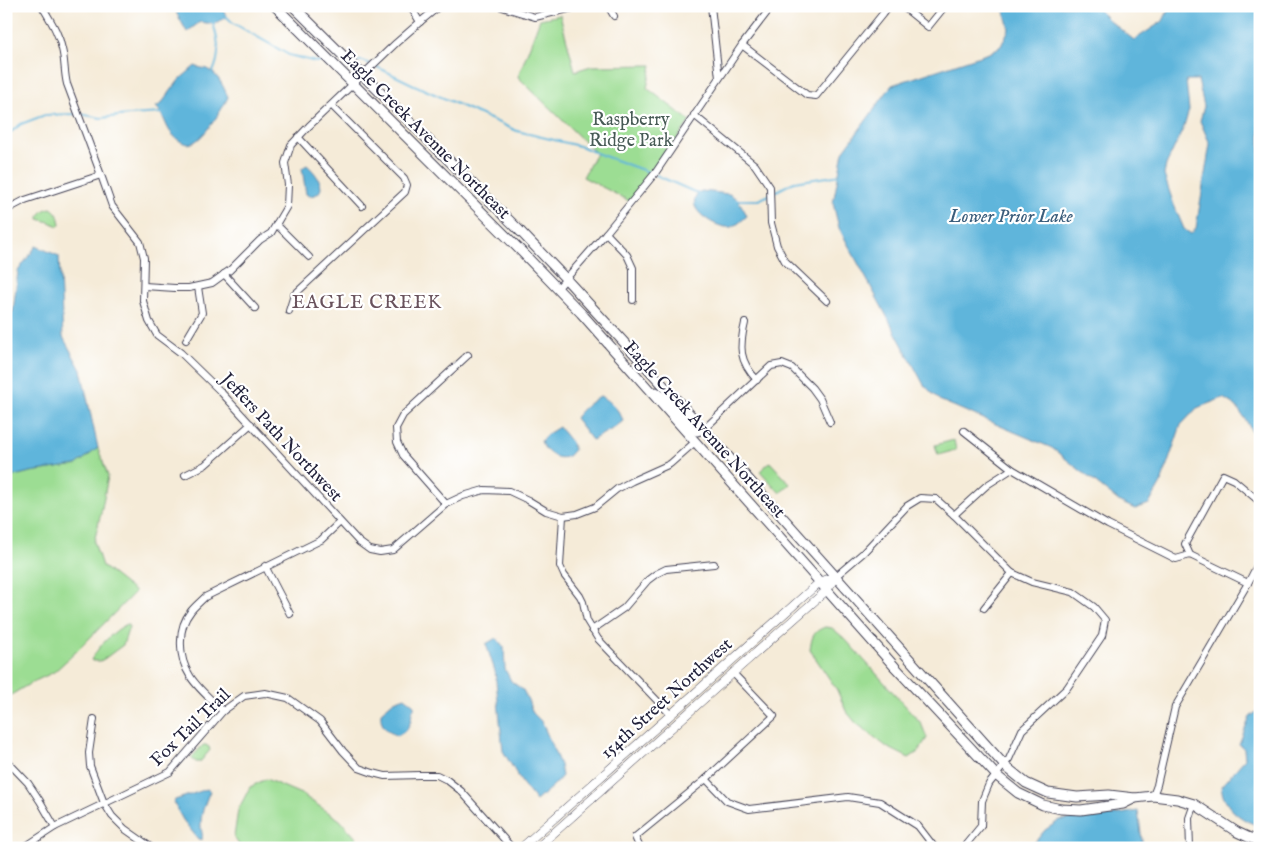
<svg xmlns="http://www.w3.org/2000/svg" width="1266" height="854" font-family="'IM FELL English',serif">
<rect width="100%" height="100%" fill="#fff"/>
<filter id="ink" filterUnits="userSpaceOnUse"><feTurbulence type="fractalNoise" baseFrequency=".02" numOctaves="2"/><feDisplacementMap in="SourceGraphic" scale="10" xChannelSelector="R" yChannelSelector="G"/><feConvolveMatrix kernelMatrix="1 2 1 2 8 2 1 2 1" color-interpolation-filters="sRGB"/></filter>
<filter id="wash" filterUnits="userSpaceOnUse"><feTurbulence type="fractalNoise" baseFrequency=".0096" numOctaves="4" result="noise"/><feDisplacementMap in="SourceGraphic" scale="20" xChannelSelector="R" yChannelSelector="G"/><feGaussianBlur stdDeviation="1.12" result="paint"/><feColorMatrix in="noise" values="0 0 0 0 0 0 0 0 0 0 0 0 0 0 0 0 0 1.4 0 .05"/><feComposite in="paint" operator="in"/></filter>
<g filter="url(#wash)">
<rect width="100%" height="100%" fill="#f5ebd8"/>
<g fill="#9cdd93" stroke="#5f8067">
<path d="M560 15 575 71 591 66 652 65 647 88 690 121 631 202 583 177 596 153 518 77 540 19Z"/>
<path d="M51 208C58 212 59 218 60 225L58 226 49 222 39 219C39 212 45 209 51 208Z"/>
<path d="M954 440 956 450 938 455 935 445Z"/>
<path d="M98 448 108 476 101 513 94 542 102 566 135 592 78 650 54 672 31 683 11 695H6V478L30 472 76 465Z"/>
<path d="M770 462 790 484 780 493 760 471Z"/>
<path d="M127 624 129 627 123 645 104 659 100 661H92L91 660C98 647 114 630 127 624Z"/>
<path d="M825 627 832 628 844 638 921 723 927 738 918 752 909 758 887 747 856 723 846 711 837 690 810 650C812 638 812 632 825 627Z"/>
<path d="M203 745H206L209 747 210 750 200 762H196L191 758Z"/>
<path d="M266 779 301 794 340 820 365 848H241L234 837 238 810 250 787Z"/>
</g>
<g fill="#5fb5db" stroke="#406c8b" fill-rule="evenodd">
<path d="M175 6H221L227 17 214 24 200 22 187 32 177 14Z"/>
<path d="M1003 6H1095L1110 21 1134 40 1163 21 1170 6H1260V448L1247 422 1236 406 1223 398 1197 408 1181 425 1161 483 1149 504 1135 509 1120 502 1052 448 939 400 924 385 839 228 833 203 843 152 892 85 989 53 1001 46 1009 29ZM1186 80H1198L1204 106 1200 121 1210 144 1196 228 1191 234 1184 229 1174 205 1164 175 1166 165 1184 127 1189 110Z"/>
<path d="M195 66C199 68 204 68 207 69 219 75 223 86 228 97 223 108 204 139 192 143 185 146 176 139 172 134 165 126 164 114 156 107L161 104 179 80Z"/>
<path d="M307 165C313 170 328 187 317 194 316 195 310 196 309 196L306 194 302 168Z"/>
<path d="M702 191 729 194C738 198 743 207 747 216 742 220 738 225 731 227 720 229 699 217 695 206 693 201 696 196 699 192Z"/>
<path d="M36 246 59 256 63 337 81 370 98 448 76 465 30 472 6 478V315L13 312 18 271Z"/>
<path d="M600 396C609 399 621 412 623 421L614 428 592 440 575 418C582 408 591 402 600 396Z"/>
<path d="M559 427 571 442 574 450C572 451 570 455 568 456 557 462 544 451 541 441L546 435Z"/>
<path d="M496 638 504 647 505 669 511 681 523 690 528 700 533 713 542 722 560 765 562 776 554 785 536 801 522 783 503 751 495 671 486 644Z"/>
<path d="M405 697 414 705V708C411 713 412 715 411 720 409 728 404 733 397 736 385 730 380 726 381 712L394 701Z"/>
<path d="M1260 709V826C1245 822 1230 812 1224 798 1222 794 1222 790 1221 786L1245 759 1244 749 1239 744 1250 717Z"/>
<path d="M207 789 210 791C205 803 200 815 201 828 202 833 203 835 202 840L198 839 183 820 173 802 175 800Z"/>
<path d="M1138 811 1143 848H1030L1045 830 1060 820 1101 817Z"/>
</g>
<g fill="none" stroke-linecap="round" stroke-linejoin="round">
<g stroke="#5fb5db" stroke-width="2">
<path d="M226 16 233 23 289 55 316 62H326"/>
<path d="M353 61H363L370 64"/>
<path d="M375 66 412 84 517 131 583 147 596 153 651 173"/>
<path d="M212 74C221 56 219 42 213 23"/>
<path d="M80 114 101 118 129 115 163 113"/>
<path d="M6 136 21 124 45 115 76 114"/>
<path d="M656 175 699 194"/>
<path d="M735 200H759L794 182 841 175"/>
</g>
</g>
</g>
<g filter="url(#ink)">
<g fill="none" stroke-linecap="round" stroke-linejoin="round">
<defs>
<g id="minor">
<path d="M42 6C50 20 59 33 62 49 65 60 64 72 67 84L101 175 112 206 140 242 144 258 143 301 149 321 157 335 181 353 220 391 359 542 370 550 380 552 393 550 446 504 463 496 484 490 509 491 528 500 546 511 563 516 577 514 595 507 617 489 632 481 670 464 695 442"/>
<path d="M410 6 420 22"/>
<path d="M499 6 535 17 581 6"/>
<path d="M608 6 614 16"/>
<path d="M711 6 719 78"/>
<path d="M902 6 928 27 945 6"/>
<path d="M742 45 807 95 816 96 889 6"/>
<path d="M694 115 755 165 770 187 771 223 777 246 785 261 827 301"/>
<path d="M298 137 362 206"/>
<path d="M6 210 25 200 101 175"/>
<path d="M276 224 309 257"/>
<path d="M606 233 627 255 633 268V300"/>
<path d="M224 274 255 308"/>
<path d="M144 286 175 288H189L212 283 230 270 260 240 271 233 287 206 288 185 285 163 291 145 309 126 396 43 420 22 437 8 441 6"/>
<path d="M557 289 606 233 656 172 742 45 772 6"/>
<path d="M289 311 294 295 405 192 407 185 404 178 332 106"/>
<path d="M745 323C739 347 739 361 757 380"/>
<path d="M186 340 202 313 198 287"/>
<path d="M704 429 771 366 782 364 792 368 812 388 820 399 830 422"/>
<path d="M964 431 1012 469 1108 525 1176 559 1190 555 1248 583"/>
<path d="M185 475 205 465 251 424"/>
<path d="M446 504 403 455 397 442 396 428 403 415 468 355"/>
<path d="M954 515 987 485 1012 469"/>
<path d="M563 516 560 566 564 575 580 596 583 602 587 621 598 639 670 714"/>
<path d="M1190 555 1185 544 1223 475 1234 480 1260 502"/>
<path d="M265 566 290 614"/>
<path d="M836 576 863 553 907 506 920 498 936 499 954 515 1012 573 1032 582 1073 592 1094 607 1105 620 1102 636 1067 688 1022 730 1009 759 989 784 982 801 981 826 963 848"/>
<path d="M984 608 1012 573"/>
<path d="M592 630 624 608 648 580 656 574 666 569 714 564"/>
<path d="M223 711C201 690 179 674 181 640 181 630 184 620 191 611 195 606 200 602 205 597L321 540 340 522"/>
<path d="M94 719 89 753 90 766 104 803 112 816 125 829 152 848"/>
<path d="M6 760 28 783 40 801 55 827"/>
<path d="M706 779 727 801 749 809 848 797 880 802 918 826 935 848"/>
<path d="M1153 796 1157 785 1175 707 1248 583 1260 560"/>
<path d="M23 848 55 827 170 772 223 711 244 696 265 693 288 698 320 721 343 751 359 768 373 773 385 776 420 775H437L447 780 461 791 512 848"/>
<path d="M640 848 635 837 706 779 774 716 733 673"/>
<path d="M1190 848 1189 818 1194 804"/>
</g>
<g id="tertiary">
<path d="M521 848 813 588 820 582 836 576"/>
<path d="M537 848 733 673 827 590 836 576"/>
</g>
<g id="secondary">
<path d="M275 6 522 252 581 313 895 667 997 776 1018 793 1043 805 1061 809 1081 810 1123 804 1135 798"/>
<path d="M293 6 521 232 566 279 717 444 1005 766 1026 783 1048 793 1077 797 1109 795 1135 798 1153 796 1177 799 1194 804 1237 832 1250 838 1260 840"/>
<path d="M656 392 671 404 694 429 697 431 704 429"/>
</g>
</defs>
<use href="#minor" stroke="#424053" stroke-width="8"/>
<use href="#tertiary" stroke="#424053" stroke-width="9"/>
<use href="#secondary" stroke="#424053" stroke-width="11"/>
<use href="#minor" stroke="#fff" stroke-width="6"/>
<use href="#tertiary" stroke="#fff" stroke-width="8"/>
<use href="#secondary" stroke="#fff" stroke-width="9"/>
</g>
</g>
<g text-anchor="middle" stroke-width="4.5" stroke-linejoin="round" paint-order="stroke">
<g font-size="18" fill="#475a55" stroke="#fff">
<text x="631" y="125">Raspberry<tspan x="631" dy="21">Ridge Park</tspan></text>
</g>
<g font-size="18" fill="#22223b" stroke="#fff">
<text transform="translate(426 134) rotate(45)" y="6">Eagle Creek Avenue Northeast</text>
<text transform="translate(705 429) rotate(48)" y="6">Eagle Creek Avenue Northeast</text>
<text transform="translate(282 437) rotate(47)" y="6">Jeffers Path Northwest</text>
<text transform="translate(666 698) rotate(-42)" y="6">154th Street Northwest</text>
<text transform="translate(190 727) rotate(-44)" y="6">Fox Tail Trail</text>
</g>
<g font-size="19" font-style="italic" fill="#3a5d7b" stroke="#fff">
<text x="1011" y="222">Lower Prior Lake</text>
</g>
<g font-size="19" letter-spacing="1" fill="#69525c" stroke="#fff">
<text x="367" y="308">EAGLE CREEK</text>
</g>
</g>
<rect width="1266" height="854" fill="none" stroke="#fff" stroke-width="25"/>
</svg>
